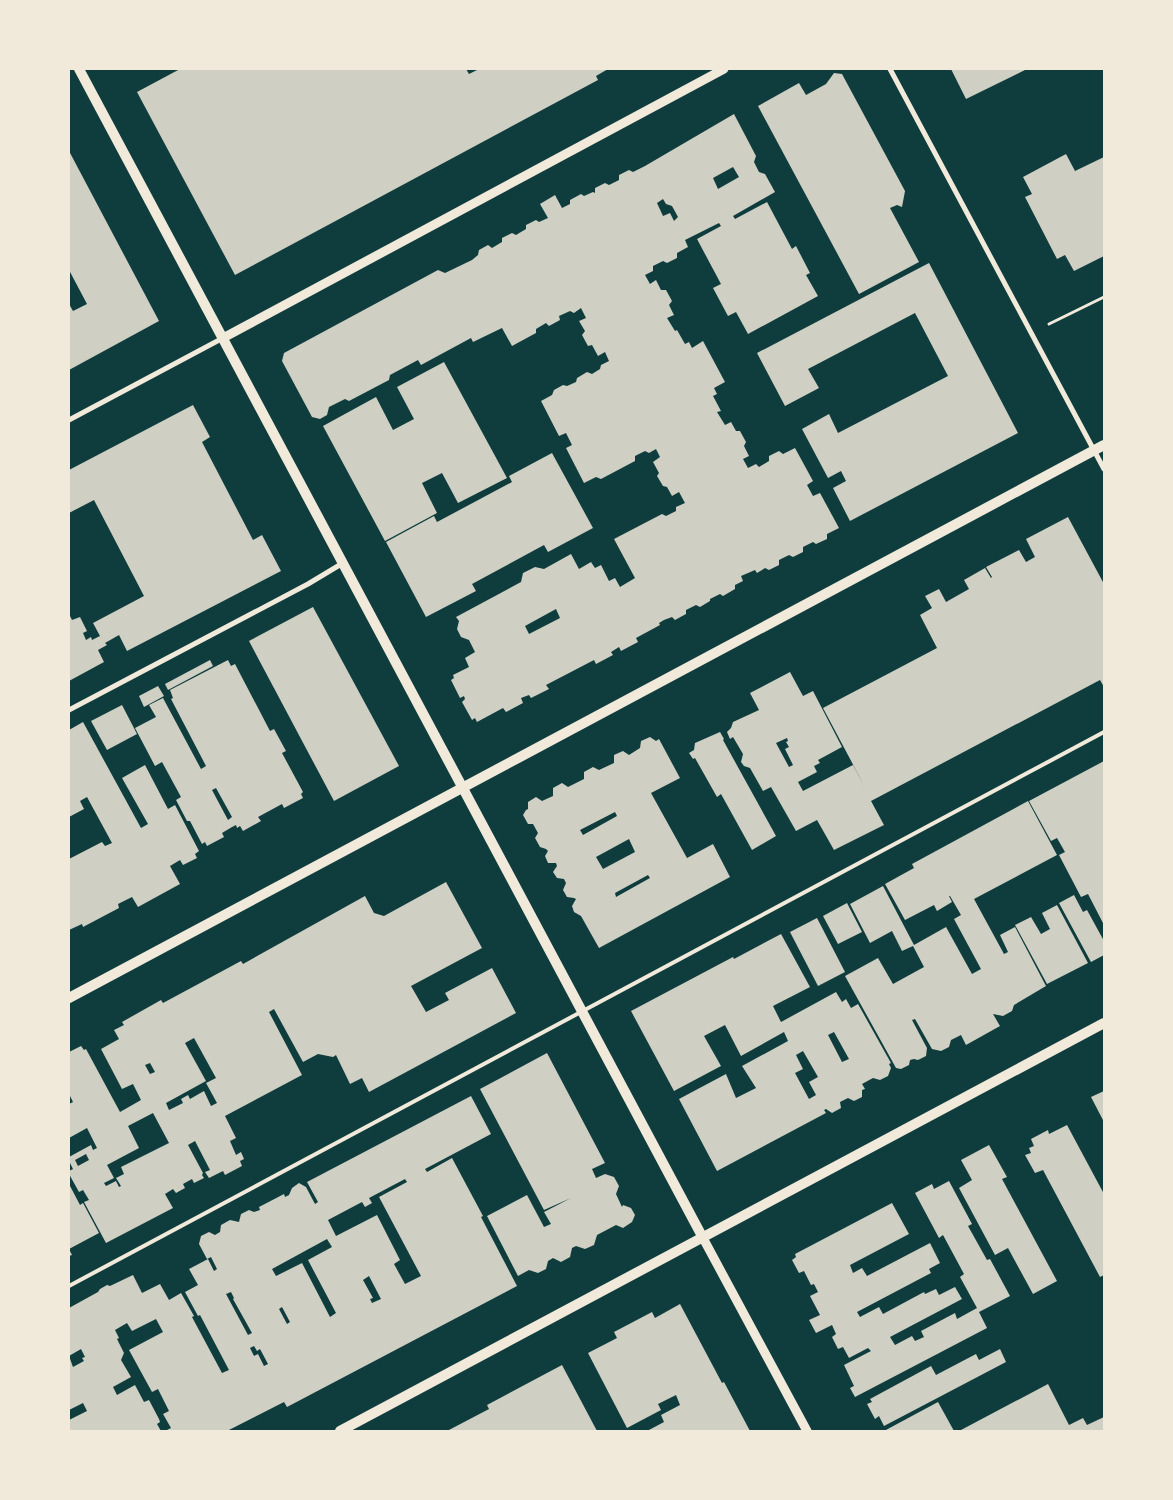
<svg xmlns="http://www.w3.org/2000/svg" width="1173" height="1500" font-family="'Sofia Sans Condensed',sans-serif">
<rect width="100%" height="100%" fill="#0f3d3e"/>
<g fill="#cfcfc3" fill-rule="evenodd">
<path d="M180 69H466L469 74 479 69H608L596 76 598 80 235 275 137 92Z"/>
<path d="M951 69H1027L966 99Z"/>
<path d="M834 73 842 74 905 191 902 207 897 205 890 208 919 262 859 294 758 106 799 83 806 95 826 84Z"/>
<path d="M734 114 756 156 754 162 759 172 765 174 775 192 733 216 735 219 767 202 792 249 796 246 810 273 806 275 818 296 748 334 736 312 728 316 713 288 721 284 697 239 721 226 719 223 685 240 688 247 677 253V258L667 263 663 261 653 266V271L645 275 650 284 656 280 661 290H666L672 301 669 305 674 315 667 318 675 331 677 330 685 344 689 342 692 348 703 341 725 382 714 388 717 394 713 396 721 411 717 412 725 425 731 422 736 431H740L746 442 744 446 749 456 743 459 748 468 756 464 759 467 769 461V456L779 451 783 454 795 448 813 481 807 485 813 496 820 493 839 528 827 534V539L816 544 813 542 803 547V552L793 557 789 555 779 560V565L769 570 765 568 757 573 755 570 741 576 743 581 735 585V589L723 596 720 594 710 599V601L700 607 696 605 686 610V614L675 620 672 617 664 620 659 623 660 625 636 638 638 642 621 651 619 647 611 652 613 655 596 664 594 660 546 685 549 689 531 698 529 695 521 698 523 703 506 712 503 708 477 722 475 718 472 720 462 702 465 699 464 696 460 698 451 680 454 678 453 675 469 667 465 658 475 652 469 640 461 637 457 629 459 621 456 617 521 582 523 573 535 567 544 569 571 554 579 569 591 562 595 568 601 565 609 581 615 578 620 587 635 578 614 539 662 514 666 516 676 511V507L685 503 679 492 672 496 667 487 663 486 657 476 659 473 653 462 660 457 656 449 649 453 645 451 635 456V461L601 479 596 477 584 483 566 448 572 445 566 433 559 436 541 401 552 395 554 390 563 385 567 386 576 382 577 378 587 372 592 374 600 369 601 365 609 361 605 352 598 356 592 345 588 346 582 335 585 331 579 321 586 318 581 308 574 313 570 311 559 316 560 320 549 326 546 323 536 329V333L512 346 502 328 473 342 471 338 421 365 418 360 390 375 389 380 349 401 345 399 329 407 327 415 320 419 312 417 282 361 284 353 438 270 445 273 472 260 478 255 479 250 488 245 492 248 502 242V238L512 233 516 235 526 229V225L536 220 539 222 548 218 540 204 555 195 562 208 570 204V200L581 194 584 196 593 192 595 193V188L605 183 609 185 619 180V175L629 170 633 172 645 166ZM733 167 739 177 718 189 713 178ZM663 199 666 204 672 206 678 217 674 221 670 213 663 216 657 203ZM556 609 560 618 529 634 525 626Z"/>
<path d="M69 151 159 321 69 370V304L73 311 87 304 69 270Z"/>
<path d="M1066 154 1075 171 1104 157V256L1074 271 1065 255 1057 259 1025 197 1032 194 1023 177Z"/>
<path d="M929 263 1018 433 850 521 833 488 846 481 841 471 828 478 802 429 829 414 838 433 948 376 915 313 808 369 819 388 785 406 757 353Z"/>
<path d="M444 362 507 478 458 503 442 473 422 483 437 513 385 541 323 426 376 397 393 430 414 419 397 387Z"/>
<path d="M193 405 210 437 202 442 253 540 262 535 281 571 127 651 119 635 105 643 107 645 98 650 104 662 69 681V614L72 620 80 617 87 631 83 633 86 640 91 637 92 640 100 636 93 623 144 596 94 500 69 513V470Z"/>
<path d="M552 453 593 528 548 552 544 545 472 584 476 591 426 617 386 542 434 516 437 522 512 482 509 476Z"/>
<path d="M1068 517 1104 584V687L1100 680 871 801 884 825 834 850 817 820 796 831 771 787 763 791 750 768 744 766 741 762 743 754 733 737 730 739 727 732 731 728 733 722 759 710 750 693 790 672 803 696 813 691 842 747 818 760 820 763 814 766 817 772 798 782 803 791 853 765 866 789 823 708 937 648 920 615 932 608 925 596 939 589 946 602 969 589 964 580 985 568 991 578 992 577 986 567 1019 550 1026 562 1035 557 1026 539ZM787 738 788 741 786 742 789 747 785 749 793 765 789 767 776 743Z"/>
<path d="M313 607 399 766 334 801 249 641Z"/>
<path d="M210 660 213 666 168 690 165 684Z"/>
<path d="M228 660 231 666 235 664 270 731 274 729 286 751 282 753 303 792 301 794 303 798 284 808 282 804 258 817 261 821 243 831 240 826 237 828 236 825 232 827 222 833 224 837 207 846 205 842 202 844 190 821H187L176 800 181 797 162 762 155 766 135 728 156 717 149 705 163 698 201 769 206 766 171 699 173 698 170 690ZM216 788 232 817 228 820 212 790Z"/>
<path d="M158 686 164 696 144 707 139 696Z"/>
<path d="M122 705 137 734 107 750 91 721Z"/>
<path d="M83 722 141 828 148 824 122 778 145 765 168 809 175 805 199 851 195 854 197 858 183 865 180 860 170 866 180 884 138 907 132 897 118 904 119 908 83 927 82 924 69 930V859L102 842 105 846 112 843 87 797 80 801 84 809 69 817V730Z"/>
<path d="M720 732 724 739 723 740 776 836 752 850 721 794 717 797 695 758 693 759 689 753 694 750 695 743Z"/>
<path d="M650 737 656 741 659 739 680 778 651 793 687 858 713 844 730 877 599 948 581 916 574 912 572 906 576 899 574 898 567 897 563 890 566 883 564 879 557 878 553 872 557 866 556 863H548L545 856 548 851 546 849 540 847 535 838 538 833 533 824H528L523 815 526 810 528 809V802L536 797 542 801 553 796V788L562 783 568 787 584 779V772L593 767 599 770 614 763V755L623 751 629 755 640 748 641 741ZM615 812 617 816 583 835 580 830ZM629 839 635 852 603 869 596 857ZM648 875 650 878 616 897 615 893Z"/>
<path d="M1104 761V925L1088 894 1081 897 1059 855 1065 852 1057 838 1051 841 1029 801Z"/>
<path d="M1028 801 1057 855 974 899 1004 954 1008 952 1000 935 1015 927 1046 986 1014 1005 1012 1011 1003 1016 993 1014 1000 1026 966 1045 961 1035 951 1040 949 1047 941 1051 932 1049 915 1019 912 1020 927 1048 926 1056 918 1060 914 1059 910 1060 909 1065 901 1069 896 1068 845 976 878 958 893 984 924 967 913 946 902 951 892 931 870 943 850 904 883 886 914 945 946 927 972 974 981 969 954 919 961 915 950 896H949L952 902 937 911 934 905 905 920 885 884 914 868 912 864Z"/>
<path d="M446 882 482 948 411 986 426 1012 449 1000 445 993 492 968 516 1013 369 1092 362 1078 350 1084 336 1055 333 1057 318 1054 303 1062 274 1009 269 1012 302 1075 225 1116 236 1138 230 1141 236 1155 241 1152 244 1159 240 1161 242 1166 225 1175 223 1171 209 1178 205 1172 210 1170 195 1141 188 1145 203 1173 202 1175 204 1178 194 1183 192 1179 183 1184 185 1188 176 1193 173 1189 165 1194 173 1208 106 1243 84 1202 89 1200 83 1190 79 1192 69 1174V1171L73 1169 69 1161V1157L91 1145 93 1150 97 1148 87 1128 69 1138V1104L73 1102 69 1094V1052L81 1046 84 1050 86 1049 120 1112 141 1100 133 1084 122 1089 101 1049 119 1039 114 1030 124 1025 122 1022 161 1000 163 1003 241 961 243 964 365 896 374 913 384 916ZM194 1038 216 1078 206 1083 217 1103 211 1106 204 1091 190 1099 188 1095 181 1099 183 1103 169 1110 166 1103 206 1081 185 1043ZM150 1063 155 1072 150 1074 145 1065ZM153 1113 169 1143 121 1167 124 1174 116 1178 121 1186 119 1187 116 1181 106 1186 104 1183 114 1178 107 1165 139 1148 128 1126ZM86 1154 89 1160 78 1166 75 1160Z"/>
<path d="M1074 895 1083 912 1087 910 1104 941V955L1091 962 1059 903Z"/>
<path d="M847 903 862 932 838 944 823 916Z"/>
<path d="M1057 905 1088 963 1047 984 1015 925 1031 917 1041 934 1050 929 1042 913Z"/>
<path d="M817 918 845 972 818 986 790 932Z"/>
<path d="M781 934 810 987 773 1006 781 1022 836 992 842 1002 846 999 851 1008 858 1004 891 1063 889 1064 891 1068 888 1076 880 1080 873 1078 862 1084 865 1089 862 1090V1097L854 1101 848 1098 840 1102 841 1108 832 1113 826 1109 824 1110 826 1113 717 1171 679 1099 726 1074 736 1098 756 1088 742 1066 788 1041 784 1032 741 1056 725 1025 704 1036 721 1066 674 1091 631 1011 733 957 734 959ZM834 1032 849 1059 842 1062 828 1035ZM803 1051 818 1077 809 1082 816 1095 809 1099 795 1073 803 1069 796 1055Z"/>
<path d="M547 1053 605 1163 592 1169 596 1178 605 1174 614 1177 619 1186 616 1194 622 1207 623 1205 631 1208 635 1215 632 1222 623 1228 616 1225 597 1235 594 1245 585 1249 576 1246 572 1248 570 1257 561 1262 553 1258 548 1261 546 1269 538 1273 529 1270 518 1276 487 1216 527 1195 544 1227 551 1224 544 1212 571 1198 544 1210 480 1089Z"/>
<path d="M1104 1091V1122L1091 1097Z"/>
<path d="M471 1096 491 1134 425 1169 427 1172 452 1158 483 1216 481 1217 517 1286 287 1407 284 1402 227 1431H165L171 1428 163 1414 169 1411 158 1389 152 1392 129 1350 163 1332 156 1319 132 1331 127 1323 115 1330 119 1338 117 1339 124 1353 121 1360 131 1377 113 1387 117 1395 135 1385 144 1402 149 1400 159 1419 160 1422 157 1424 161 1431H69V1420L87 1411 83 1403 69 1410V1308L98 1292 100 1289 107 1285 110 1286 133 1275 142 1293 160 1284 169 1300 181 1293 194 1316 192 1317 222 1373 229 1370 200 1315 198 1316 185 1292 198 1285 189 1269 208 1259 214 1271 217 1269 211 1257 207 1259 199 1244 201 1236 209 1232 215 1235 220 1232 221 1225 230 1220 239 1222 241 1214 249 1210 254 1212 260 1210 259 1207 284 1194 285 1197 289 1195 292 1188 299 1183 306 1187 315 1204 318 1202 307 1182ZM405 1179 407 1182 379 1197 421 1276 405 1284 394 1264 400 1260 377 1215 336 1236 328 1220 362 1202 365 1207 372 1203 369 1198ZM327 1239 332 1247 308 1260 336 1313 330 1317 302 1263 276 1276 272 1269ZM369 1276 381 1299 372 1303 370 1299 373 1298 363 1280ZM231 1292 234 1298 233 1299 252 1333 248 1335 226 1294ZM282 1307 290 1322 287 1324 279 1309ZM254 1346 257 1351 260 1349 268 1364 264 1366 258 1354 254 1356 250 1348ZM81 1349 85 1357 82 1358 84 1361 73 1367 69 1356Z"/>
<path d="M1067 1125 1104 1194V1275L1100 1277 1043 1170 1035 1173 1025 1155 1031 1153 1029 1148 1034 1146 1031 1139 1048 1130 1049 1134Z"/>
<path d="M989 1145 1007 1177 1002 1179 1057 1281 1033 1294 1008 1248 995 1255 959 1188 972 1180 961 1160Z"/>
<path d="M949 1181 972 1224 968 1226 987 1260 990 1259 1010 1296 979 1312 987 1328 855 1397 850 1388 854 1386 844 1365 871 1351 868 1348 849 1358 843 1347 838 1349 832 1337 836 1334 832 1325 816 1333 809 1320 820 1315 810 1296 818 1292 814 1284 811 1285 804 1271 799 1273 792 1260 796 1257 795 1254 892 1203 909 1234 850 1265 853 1273 862 1268 867 1276 930 1243 940 1263 929 1269 931 1273 857 1312 860 1317 879 1307 883 1314 924 1292 925 1294 936 1289 939 1295 955 1287 962 1299 890 1337 895 1345 912 1336 915 1341 924 1337 921 1331 955 1313 957 1319 977 1308 960 1277 964 1274 943 1235 939 1238 915 1193 932 1184 934 1189Z"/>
<path d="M69 1184 80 1205 83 1203 99 1233 69 1249 72 1255 69 1256Z"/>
<path d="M680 1304 722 1383 724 1382 750 1431H647L664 1422 661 1415 680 1405 676 1395 658 1404 661 1410 627 1428 588 1353 617 1338 614 1332 652 1312 655 1318Z"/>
<path d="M1000 1349 1006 1362 884 1426 879 1416 875 1419 867 1404 872 1402 870 1399 931 1366 936 1375 976 1354 979 1360Z"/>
<path d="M562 1365 597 1431H447L489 1409 487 1405Z"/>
<path d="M1048 1384 1069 1425 1083 1418 1087 1425 1104 1417V1431H962L961 1430Z"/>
<path d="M938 1402 954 1431H884Z"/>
</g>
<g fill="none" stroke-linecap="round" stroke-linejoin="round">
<path stroke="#f1e9da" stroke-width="3" d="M1049 324 1104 297"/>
<path stroke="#f1e9da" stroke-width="4" d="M69 1286 1104 732"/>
<g stroke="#f1e9da" stroke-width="5">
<path d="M890 69 1104 469"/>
<path d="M69 420 223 338"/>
<path d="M69 710 308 584 343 563"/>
</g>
<g stroke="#f1e9da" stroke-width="9">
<path d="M223 338 724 69"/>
<path d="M703 1238 807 1431"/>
</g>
<g stroke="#f1e9da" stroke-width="10">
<path d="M79 69 703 1238"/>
<path d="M69 998 1104 445"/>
<path d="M340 1431 1104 1023"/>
</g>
</g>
<rect width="1173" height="1500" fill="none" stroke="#f1e9da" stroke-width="140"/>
</svg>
